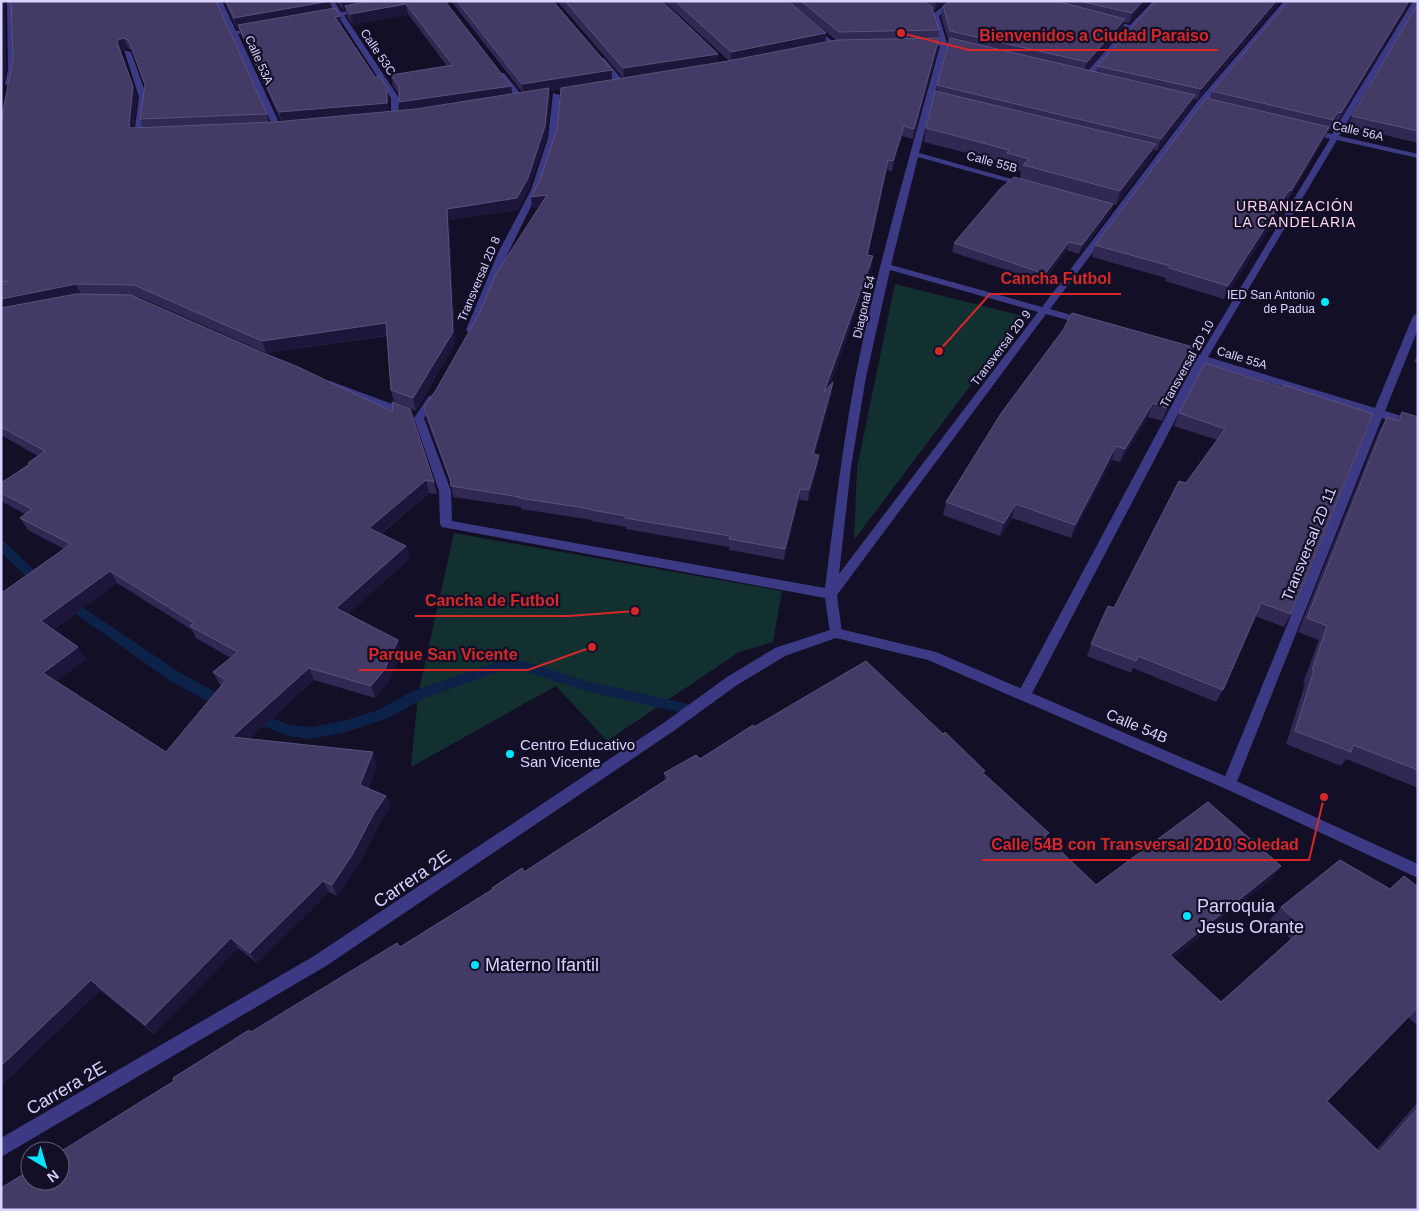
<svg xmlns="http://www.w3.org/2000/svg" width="1419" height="1211" font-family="Arial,sans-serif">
<rect width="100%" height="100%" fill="#130f26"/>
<g fill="#12302f">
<path d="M895 284 1023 316 854 540 857 468Z"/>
<path d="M454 533 782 591 773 642 739 652 607 741 556 686 411 767 418 695Z"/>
</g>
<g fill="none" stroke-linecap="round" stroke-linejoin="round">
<g fill="#0c2248" fill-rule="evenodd">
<path d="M1 541 5 542 45 581 47 584 45 587H37L1 552Z"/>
<path d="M66 596 179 672 232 701 234 705 232 709 227 710 222 709 169 680 62 604 60 601 62 598Z"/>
<path d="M524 661 586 681 692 705 697 706 699 710 697 714 692 715 586 691 524 671 497 672 423 699 388 718 347 732 311 739 289 736 247 720 245 716 247 712 252 711 290 725 311 727 347 720 378 710 413 691 497 662Z"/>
</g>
<g fill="#3d3a85" fill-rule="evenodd">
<path d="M7 1H13L16 70 13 84 9 86 5 84 8 70Z"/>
<path d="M216 1H222L236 31 257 27 260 29 238 34 282 129 281 131 274 129Z"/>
<path d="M328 1H334L341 12 363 8 366 10 344 15 399 98 398 120 391 118V98L338 16 323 19 320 17 335 13Z"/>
<path d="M949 1H957L939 16 947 43 967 48 963 50 947 47 919 153 1030 184 1026 187 918 157 891 265 1042 307 1197 102 1284 1H1291L1203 106 1050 309 1089 320V324L1086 325 1046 314 837 595 842 633 841 636H831L830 633 825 598 442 527 440 524 439 491 414 418 429 396 433 395 438 398 424 418 451 491 452 521 825 588C834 518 842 449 855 379 877 266 910 156 940 46H921L917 44 921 42H940L932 15ZM890 270 1038 312 839 574 851 467 866 377Z"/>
<path d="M1153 1H1160L1090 79H1084V75L1126 28 1105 22V20L1130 25Z"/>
<path d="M1413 1H1418V4L1339 136 1418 154V158L1337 140 1208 357 1375 408 1413 316 1418 313V329L1385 411 1418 421V428L1382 418 1236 784 1234 788 1229 790 1224 788 1222 784 1373 415 1205 363 1029 699 1024 700 1019 699 1017 695 1196 360 1169 350 1174 347 1200 355 1330 139 1307 132 1311 130 1332 134Z"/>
<path d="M810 26H814L837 45V47H833L810 28Z"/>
<path d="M124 50 131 52 147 97 142 133H150V137H138L134 135 139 97Z"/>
<path d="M598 58H604L625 83V87H619L598 62Z"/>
<path d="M498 73H504L524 98V102H518L498 77Z"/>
<path d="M553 93 560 95 556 138 539 190 508 253 476 330 474 332H468L466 330 498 253 531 190 548 138Z"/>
<path d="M330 381 411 411 412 413 411 415H403L326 386 325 384Z"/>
</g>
<path fill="#3d3a85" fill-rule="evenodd" d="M836 628 936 652 1234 780 1418 864V878L1224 788 928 660 836 638 785 656 737 685 675 730 326 966 1 1157V1138L314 956 665 722 727 677 775 648Z"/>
</g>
<g fill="#312854" fill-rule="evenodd">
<path d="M216 1 267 114 269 122 281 121 241 35 239 29H237L224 1H330L332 9 340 16 342 27H341L389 99V111L400 110 399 102V94L393 86 391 75 447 66 408 14 353 25 347 16 346 9 343 10 336 1H445L511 86 512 94 522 92 451 1H553L612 70V80L623 78 557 1H662L718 54V63L729 61 664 1H788L826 33 825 43 836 40 788 1H946L935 10 932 8 939 30 938 48 913 139 902 136 892 171 887 170 868 255 872 266 829 387 833 382 832 393 815 454 818 466 808 501 799 500 784 560 729 550V547L626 529V527L592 521V520L521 509V507L453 497 451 484 426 418 424 407 436 390 539 207 532 208 531 197 540 180 557 129 561 89 549 91 550 99 546 138 529 189 518 210 449 220 455 344 416 411 394 402 391 390 387 336 266 353 139 297H137L434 482 437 494 429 493 381 534 406 546 410 558 348 614 398 640 401 652 389 681 375 698 314 680 249 739 377 764 368 788 386 796 390 807 379 824 358 866 337 896 329 892 257 963 238 948 154 1034 100 990 1 1086V591L3 592 64 549 28 530 20 518 25 514 1 501V483L29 464 28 463 38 456 1 435V121L13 59ZM128 48 133 51 145 85 140 119 143 127H134L137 97 121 53 122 50ZM117 583 192 630 196 638 231 658 213 672 220 685 222 686 166 752 56 681 86 659 53 630Z"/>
<path d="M949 1H1150L1129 23 1124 22 1123 29 1087 70 1096 72 1097 66 1281 1 1197 100 1194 99 1192 107 1157 151 1154 150 1152 158 1116 205 1113 204 1111 212 1079 254 1067 250 1043 282 952 252 954 243 1020 178 1021 171 1004 167 1005 163 924 142 926 128 949 42 941 17 943 6Z"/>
<path d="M1288 1H1411L1337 124 1334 123 1329 131H1328L1324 139 1286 203H1285L1224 299 1165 281 1166 278 1092 257 1095 245 1210 98 1212 91Z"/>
<path d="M1418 3V143L1347 126 1352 116Z"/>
<path d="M1418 354V363L1414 362Z"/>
<path d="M1190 357 1189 371 1162 421 1148 417 1120 462 1112 460 1071 538 1012 518 1000 536 943 515 946 502Z"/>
<path d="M1205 363 1291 614 1284 627 1255 616 1223 690 1216 702 1133 668 1131 673 1087 656 1091 644 1114 608 1186 483 1217 440 1174 426 1179 413Z"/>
<path d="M1402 412 1418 417V788L1346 759 1341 766 1286 744 1305 684 1303 683 1319 640 1298 632 1379 431 1387 417 1397 420Z"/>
<path d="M754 727 984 774 1047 838 1096 885 1281 866 1271 879 1173 958 1221 1002 1291 939 1270 920 1281 907 1390 889 1418 887V1026L1408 1017 1327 1101 1377 1149 1418 1102V1210L30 1181 251 1032 400 947 493 889 492 888 524 872 665 780 664 773 700 759Z"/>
</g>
<g fill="#1d163a">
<path d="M1 1H5L6 70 1 97Z"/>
<path d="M330 1 333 12 238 25 239 29H237L234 18Z"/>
<path d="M341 1H389L345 6 346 9 343 10Z"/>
<path d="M936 1H946L935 10Z"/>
<path d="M1143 1H1150L1129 23 1132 13Z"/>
<path d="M1276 1H1281L1197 100 1201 89Z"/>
<path d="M1409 1H1411L1337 124 1341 113Z"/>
<path d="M406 4 408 14 353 25 350 14Z"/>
<path d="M340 16 342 27 337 28 335 17Z"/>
<path d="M1125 19 1123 29 1084 73 1087 62Z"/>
<path d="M826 33 825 44 731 63V52Z"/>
<path d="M124 38 128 48 122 50 121 53 137 97 133 137 129 126 117 42 118 40Z"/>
<path d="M939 38 938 48 913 139 914 129Z"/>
<path d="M718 54V65L624 79 623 68Z"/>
<path d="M612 70V81L549 91 550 99 546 138 529 189 518 210 449 220 455 344 416 411 413 398 447 209 524 95 522 84Z"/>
<path d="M511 86 513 97 401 113 399 102Z"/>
<path d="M387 87 389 99V114L282 124 279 112Z"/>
<path d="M1195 95 1192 107 1157 151 1161 139Z"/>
<path d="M1338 112 1334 123 1329 131 1333 120Z"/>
<path d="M904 126 902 136 892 171 893 161Z"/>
<path d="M1329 127 1324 139 1286 203 1291 191Z"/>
<path d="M1156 144 1152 158 1116 205 1120 191Z"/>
<path d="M888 160 887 170 865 265 867 255Z"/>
<path d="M1289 190 1285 203 1224 299 1228 286Z"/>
<path d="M547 195 548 205 532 208 531 197Z"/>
<path d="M1113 204 1111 212 1079 254 1082 245Z"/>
<path d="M1069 242 1067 250 1043 282 1045 274Z"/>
<path d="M873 256 872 266 823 403 824 392Z"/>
<path d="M76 284 82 296 1 312V299Z"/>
<path d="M386 323 389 335 266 353 262 341Z"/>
<path d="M1194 358 1189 371 1162 421 1167 408Z"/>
<path d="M833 382 832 393 812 465 813 454Z"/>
<path d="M1153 403 1148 417 1120 462 1125 449Z"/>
<path d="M1116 446 1112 460 1071 538 1075 525Z"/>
<path d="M819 455 818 466 808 501 809 490Z"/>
<path d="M426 480 429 493 373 540 369 528Z"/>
<path d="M800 489 799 500 784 560 785 549Z"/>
<path d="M1016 504 1012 518 1000 536 1004 523Z"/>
<path d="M406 546 410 558 341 620 336 608Z"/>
<path d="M110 571 117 583 49 633 41 621Z"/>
<path d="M398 640 401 652 389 681 375 698 371 686Z"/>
<path d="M78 647 86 659 51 685 43 673Z"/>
<path d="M309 668 314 680 238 749 232 737Z"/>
<path d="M373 752 377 764 364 796 360 785Z"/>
<path d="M386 796 390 807 379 824 358 866 337 896 332 885 374 813Z"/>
<path d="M1281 866 1271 879 1162 967 1170 955Z"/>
<path d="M323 881 329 892 257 963 250 953Z"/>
<path d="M231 938 238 948 154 1034 145 1025Z"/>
<path d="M91 980 100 990 1 1086V1066Z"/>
</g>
<g fill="#433a66" stroke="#5a527e" fill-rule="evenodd">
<path d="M11 1H216L267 114 140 119 145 85 129 41 124 38 118 40 117 42 133 86 129 126 131 128 275 122 416 109 549 88 545 126 528 178 517 198 447 209 453 332 413 398 391 390 386 323 262 341 134 285 76 284 1 299V285L9 281 1 282V121L13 59Z"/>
<path d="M226 1H330L234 18Z"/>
<path d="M370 1H445L511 86 399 102V87L391 75 453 65 406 4 350 14 345 6Z"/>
<path d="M457 1H553L612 70 522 84Z"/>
<path d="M565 1H662L718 54 623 68Z"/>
<path d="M675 1H788L826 33 731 52Z"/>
<path d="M801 1H924L932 7 939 30 839 32Z"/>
<path d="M949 1H1056L1125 19 1087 62 950 31 943 6Z"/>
<path d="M1079 1H1143L1132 13Z"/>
<path d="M1156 1H1276L1201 89 1097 66Z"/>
<path d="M1288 1H1409L1341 113 1338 112 1333 120 1212 91Z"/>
<path d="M1418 3V131L1352 116Z"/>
<path d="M335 8 340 16 335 17 375 77H380L387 87V103L279 112 238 25Z"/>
<path d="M939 38 914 129 904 126 893 161 888 160 867 255 873 256 824 392 833 382 813 454 819 455 809 490 800 489 785 549 729 539 730 536 625 518 626 516 591 510V509L519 498 520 497 451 486 450 479 424 407 436 390 479 314 496 274 547 195 531 197 540 180 557 129 561 88 728 61 836 40Z"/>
<path d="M950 38 1195 95 1161 139 937 85Z"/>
<path d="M935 91 1156 144 1120 191 1023 165 1029 159 1007 153 1009 150 926 128Z"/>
<path d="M1206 98 1329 127 1291 191 1289 190 1228 286 1169 268 1170 266 1095 245Z"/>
<path d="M1014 177 1113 204 1082 245 1069 242 1045 274 954 243 1000 189Z"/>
<path d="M76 294 131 295 261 352 296 366 393 412 392 402 410 409 434 482 426 480 369 528 406 546 336 608 398 640 385 669 371 686 309 668 232 737 373 752 360 785 386 796 374 813 352 855 332 885 323 881 250 953 231 938 145 1025 91 980 1 1066V591L3 592 71 544 20 518 32 509 1 493V483L30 464 28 463 45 451 1 427V308ZM110 571 194 623 190 626 238 652 213 672 226 680 166 752 43 673 78 647 41 621Z"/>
<path d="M1072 313 1193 347 1188 356 1194 358 1167 408 1153 403 1125 449 1116 446 1075 525 1016 504 1004 523 946 502 1002 412 1063 330Z"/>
<path d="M1205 363 1283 388 1284 385 1373 414 1291 614 1261 603 1223 690 1138 656 1136 661 1091 644 1108 606 1114 608 1179 481 1186 483 1225 429 1179 413Z"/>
<path d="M1402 412 1418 417V770L1353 745 1351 752 1295 731 1314 670H1312L1327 626 1307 618 1387 417 1399 421Z"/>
<path d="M866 661 943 734 945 732 985 771 982 772 1049 833 1045 836 1096 885 1208 802 1281 866 1170 955 1221 1002 1304 928 1281 907 1340 860 1390 889 1404 876 1418 887V1007L1327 1101 1379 1152 1418 1108V1210H1V1188L30 1170V1181H60V1152L174 1081 173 1078 249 1030 251 1032 397 943 400 947 493 889 492 888 522 868 524 872 669 778 664 773 696 755 700 759 753 725 754 727Z"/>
</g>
<g fill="#00e5ff" stroke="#130f26" stroke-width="2">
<circle cx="1325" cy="302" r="5"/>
<circle cx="510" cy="754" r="5"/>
<circle cx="1187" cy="916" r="5"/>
<circle cx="475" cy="965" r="5"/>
</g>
<g text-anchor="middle" stroke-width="4.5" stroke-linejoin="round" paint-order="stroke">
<g font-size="12" fill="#d9d4ff" stroke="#130f26">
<text transform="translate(378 52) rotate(56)" y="4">Calle 53C</text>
<text transform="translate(259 60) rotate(66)" y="4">Calle 53A</text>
<text transform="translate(1358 131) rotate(13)" y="4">Calle 56A</text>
<text transform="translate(992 162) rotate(15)" y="4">Calle 55B</text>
<text transform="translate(479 279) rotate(-67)" y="4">Transversal 2D 8</text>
<text transform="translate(864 307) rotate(-77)" y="4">Diagonal 54</text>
<text transform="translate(1001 348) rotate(-53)" y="4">Transversal 2D 9</text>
<text transform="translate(1242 358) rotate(17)" y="4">Calle 55A</text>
<text transform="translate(1187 364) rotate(-61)" y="4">Transversal 2D 10</text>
</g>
<g font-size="12" fill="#d9d4ff" stroke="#130f26" text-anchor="end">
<text x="1315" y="299">IED San Antonio<tspan x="1315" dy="14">de Padua</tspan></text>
</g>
<g font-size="14" letter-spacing="1" fill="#ffd6f0" stroke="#130f26">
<text x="1295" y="211">URBANIZACIÓN<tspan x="1295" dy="16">LA CANDELARIA</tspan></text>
</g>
<g font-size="15" fill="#d9d4ff" stroke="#130f26">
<text transform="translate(1309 544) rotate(-68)" y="5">Transversal 2D 11</text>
<text transform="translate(1137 726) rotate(23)" y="5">Calle 54B</text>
</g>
<g font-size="15" fill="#d9d4ff" stroke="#130f26" text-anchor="start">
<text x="520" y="750">Centro Educativo<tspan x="520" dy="17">San Vicente</tspan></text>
</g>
<g font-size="18" fill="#d9d4ff" stroke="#130f26">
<text transform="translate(412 879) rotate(-34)" y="6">Carrera 2E</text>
<text transform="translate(66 1088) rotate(-30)" y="6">Carrera 2E</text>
</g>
<g font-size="18" fill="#d9d4ff" stroke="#130f26" text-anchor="start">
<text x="1197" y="912">Parroquia<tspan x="1197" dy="21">Jesus Orante</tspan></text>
<text x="485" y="971">Materno Ifantil</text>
</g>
</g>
<path fill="none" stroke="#d62828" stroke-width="2" d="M901 33L969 50H1218M939 351L990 294H1121M635 611L569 616H415M592 647L528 670H359M1324 797L1309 860H982"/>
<g fill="#d62828" stroke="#130f26" stroke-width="2">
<circle cx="901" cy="33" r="5"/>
<circle cx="939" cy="351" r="5"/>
<circle cx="635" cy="611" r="5"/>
<circle cx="592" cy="647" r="5"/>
<circle cx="1324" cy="797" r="5"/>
</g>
<g font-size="16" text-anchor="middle" font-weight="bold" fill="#d62828" stroke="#130f26" stroke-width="4.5" stroke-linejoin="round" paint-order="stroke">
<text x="1094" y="41">Bienvenidos a Ciudad Paraiso</text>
<text x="1056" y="284">Cancha Futbol</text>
<text x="492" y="606">Cancha de Futbol</text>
<text x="443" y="660">Parque San Vicente</text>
<text x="1145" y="850">Calle 54B con Transversal 2D10 Soledad</text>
</g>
<rect width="1419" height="1211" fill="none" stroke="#d9d4ff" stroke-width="5"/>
<g transform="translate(45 1166) rotate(142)"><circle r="24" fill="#130f26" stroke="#625e7d"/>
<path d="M0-4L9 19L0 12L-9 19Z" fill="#00e5ff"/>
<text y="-8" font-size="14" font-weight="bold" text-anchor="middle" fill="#d9d4ff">N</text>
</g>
</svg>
